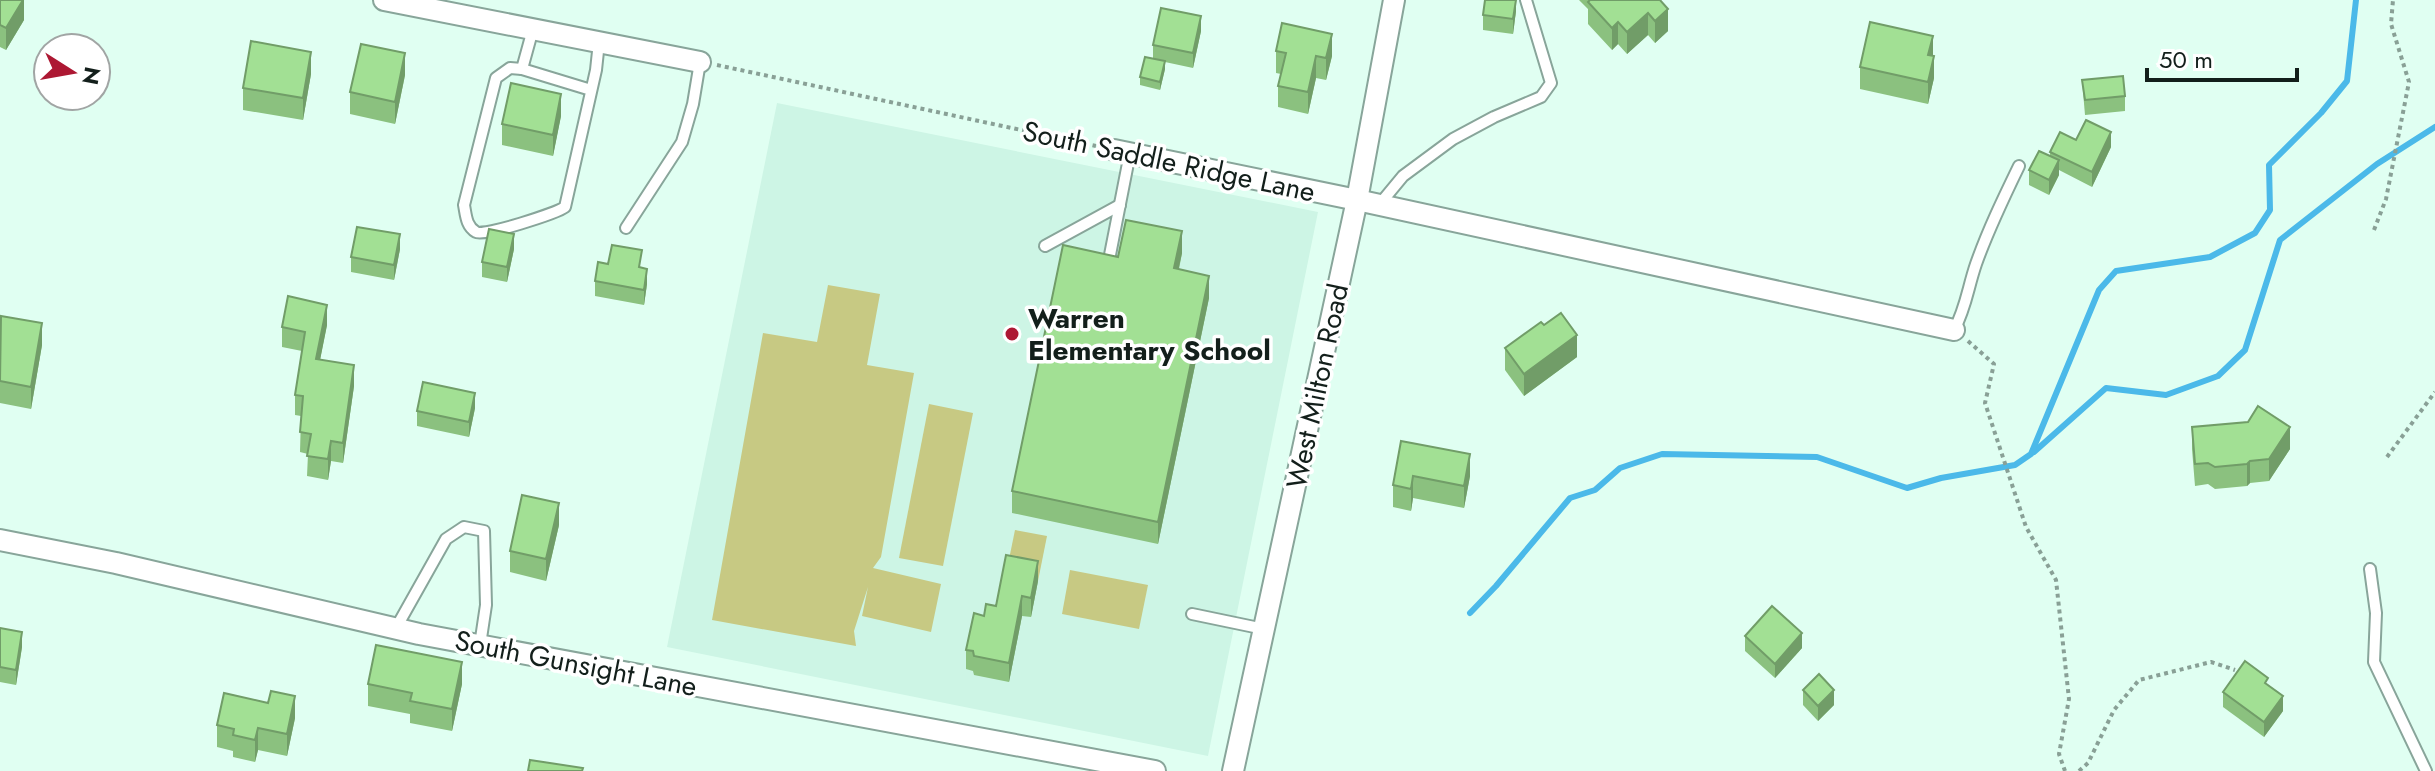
<svg xmlns="http://www.w3.org/2000/svg" width="2435" height="771" font-family="Jost,sans-serif">
<rect width="100%" height="100%" fill="#e0fff2"/>
<path fill="#cdf5e5" d="M777 103 1318 212 1208 756 667 647Z"/>
<g fill="#c7c983">
<path d="M828 285 880 294 867 365 914 373 881 557 873 568 941 584 931 632 862 616 868 587 854 631 856 646 712 620 763 333 817 342Z"/>
<path d="M929 404 973 413 943 566 899 558Z"/>
<path d="M1015 530 1047 536 1038 581 1006 574Z"/>
<path d="M1070 570 1148 585 1139 629 1062 614Z"/>
</g>
<g fill="none" stroke-linecap="round" stroke-linejoin="round">
<g stroke="#4bb9e9" stroke-width="6">
<path d="M2034 452 2106 388 2166 395 2218 376 2245 350 2280 240 2377 164 2435 127"/>
<path d="M1470 613 1496 586 1570 498 1595 490 1620 468 1662 454 1817 457 1907 488 1941 478 2015 465 2031 454 2099 290 2116 271 2210 257 2255 233 2270 210 2269 165 2321 113 2347 81 2356 0"/>
</g>
<defs>
<g id="service">
<path d="M522 69 533 29"/>
<path d="M591 90 522 69 510 68 496 78 464 205C466 215 466 226 476 232 484 237 557 213 565 207L596 70 599 42"/>
<path d="M1379 205 1403 176 1453 139 1494 117 1541 97 1551 83 1526 0"/>
<path d="M626 228 682 142 693 104 700 62"/>
<path d="M1045 246 1120 205"/>
<path d="M1108 265 1130 153"/>
<path d="M1954 330C1966 308 1968 287 1976 264 1988 230 2003 199 2019 166"/>
<path d="M2370 569 2376 613 2374 662 2426 771"/>
<path d="M1192 614 1264 629"/>
<path d="M396 628 446 539 464 527 484 531 486 605 480 645"/>
</g>
<g id="minor">
<path d="M384 0 700 62"/>
<path d="M1114 150 1357 200 1954 330"/>
<path d="M0 540 116 563 419 634 1155 771"/>
<path d="M1233 771 1357 200 1394 0"/>
</g>
</defs>
<use href="#service" stroke="#88a59a" stroke-width="14"/>
<use href="#minor" stroke="#88a59a" stroke-width="24"/>
<g stroke="#89a096" stroke-width="4" stroke-dasharray="4 4" stroke-linecap="butt">
<path d="M717 65 1096 146"/>
<path d="M2374 230 2386 199 2409 82 2391 24 2393 0"/>
<path d="M1968 341 1994 364 1985 403 2026 527 2056 580 2069 699 2059 754 2065 771"/>
<path d="M2387 457 2435 392"/>
<path d="M2079 771 2088 763 2114 710 2139 680 2211 662 2235 670"/>
</g>
<use href="#service" stroke="#fff" stroke-width="10"/>
<use href="#minor" stroke="#fff" stroke-width="20"/>
</g>
<g fill="#8bc17f">
<path d="M0 0H24V20L6 50 0 47Z"/>
<path d="M1579 0H1660L1668 31 1655 43 1648 35 1627 54 1618 44 1612 50 1588 24V9Z"/>
<path d="M1516 11 1513 34 1483 30V15Z"/>
<path d="M1201 31 1193 68 1165 62V69L1160 90 1140 85V77L1153 58V45Z"/>
<path d="M1276 51 1332 56 1326 80 1316 78 1308 114 1278 107V86L1281 74 1276 73Z"/>
<path d="M1933 56 1934 78 1928 104 1860 89V67Z"/>
<path d="M311 74 303 120 243 110V88Z"/>
<path d="M405 75 395 124 350 114V92Z"/>
<path d="M2082 80 2125 96V111L2085 115Z"/>
<path d="M561 116 553 156 502 145V124Z"/>
<path d="M2076 140 2111 147 2092 187 2059 170V175L2049 195 2029 185V170L2050 157V152Z"/>
<path d="M400 249 394 280 351 272V257Z"/>
<path d="M514 249 507 282 482 277V262Z"/>
<path d="M1182 253 1179 269 1209 298 1158 544 1012 513V491L1118 257Z"/>
<path d="M641 268 647 284 644 305 595 296V281Z"/>
<path d="M0 321 42 345 31 409 0 403Z"/>
<path d="M327 325 320 360 354 386 343 463 331 461 328 480 307 476 308 454 300 452 301 416 295 415V395L302 351 282 347V327Z"/>
<path d="M1505 348 1577 357 1524 396 1505 370Z"/>
<path d="M475 408 469 437 417 426V411Z"/>
<path d="M2192 427 2290 449 2269 481 2250 483 2247 486 2215 489 2208 484 2195 486 2192 449Z"/>
<path d="M1401 441 1470 476 1464 508 1413 498 1411 511 1393 507V485Z"/>
<path d="M559 525 546 581 510 572V551Z"/>
<path d="M1038 581 1031 617 1022 616 1009 682 974 675 973 671 966 669V650L984 616 996 606Z"/>
<path d="M0 628 22 647 16 685 0 682Z"/>
<path d="M1745 636 1802 648 1775 678 1745 651Z"/>
<path d="M368 684H462L452 731 410 723V714L368 706Z"/>
<path d="M2268 685 2283 711 2264 737 2223 707V692Z"/>
<path d="M1803 690 1834 705 1818 721 1803 705Z"/>
<path d="M295 718 287 756 258 750 255 762 233 757V751L217 747V725Z"/>
</g>
<g fill="#719d68">
<path d="M23 0H24V20L6 50V28Z"/>
<path d="M1516 0V11L1513 34V19Z"/>
<path d="M1668 9V31L1655 43V21Z"/>
<path d="M1648 13V35L1627 54V32Z"/>
<path d="M1201 16V31L1193 68V53Z"/>
<path d="M1618 22V44L1612 50V28Z"/>
<path d="M1332 34V56L1326 80V58Z"/>
<path d="M1933 36V58L1928 55Z"/>
<path d="M311 52V74L303 120V98Z"/>
<path d="M405 53V75L395 124V102Z"/>
<path d="M1316 56V78L1308 114V92Z"/>
<path d="M1934 56V78L1928 104V82Z"/>
<path d="M1165 61V69L1160 90V82Z"/>
<path d="M561 94V116L553 156V135Z"/>
<path d="M2111 132V147L2092 187V172Z"/>
<path d="M2059 160V175L2049 195V180Z"/>
<path d="M1182 231V253L1174 290V268Z"/>
<path d="M400 234V249L394 280V265Z"/>
<path d="M514 234V249L507 282V267Z"/>
<path d="M647 269V284L644 305V290Z"/>
<path d="M1209 276V298L1158 544V522Z"/>
<path d="M327 305V325L316 380V359Z"/>
<path d="M42 323V345L31 409V387Z"/>
<path d="M1577 335V357L1524 396V374Z"/>
<path d="M354 365V386L343 463V443Z"/>
<path d="M475 393V408L469 437V422Z"/>
<path d="M2290 427V449L2269 481V459Z"/>
<path d="M331 441V461L328 480V459Z"/>
<path d="M1470 454V476L1464 508V486Z"/>
<path d="M2250 461V483L2247 486V464Z"/>
<path d="M1413 476V498L1411 511V489Z"/>
<path d="M559 503V525L546 581V559Z"/>
<path d="M1038 561V581L1031 617V598Z"/>
<path d="M1022 596V616L1009 682V663Z"/>
<path d="M22 632V647L16 685V670Z"/>
<path d="M1802 633V648L1775 678V664Z"/>
<path d="M462 662V684L452 731V709Z"/>
<path d="M1834 690V705L1818 721V706Z"/>
<path d="M295 696V718L287 756V734Z"/>
<path d="M2283 696V711L2264 737V722Z"/>
<path d="M258 728V750L255 762V740Z"/>
</g>
<g fill="#a2e094" stroke="#719d68" stroke-width="2">
<path d="M0 0H23L6 28 0 25Z"/>
<path d="M1485 0H1516L1513 19 1483 15Z"/>
<path d="M1590 0H1660L1668 9 1655 21 1648 13 1627 32 1618 22 1612 28 1588 2Z"/>
<path d="M1161 8 1201 16 1193 53 1153 45Z"/>
<path d="M1870 22 1933 36 1928 55 1934 56 1928 82 1860 67Z"/>
<path d="M1282 23 1332 34 1326 58 1316 56 1308 92 1278 86 1286 53 1276 51Z"/>
<path d="M251 41 311 52 303 98 243 88Z"/>
<path d="M361 44 405 53 395 102 350 92Z"/>
<path d="M1145 57 1165 61 1160 82 1140 77Z"/>
<path d="M2123 76 2125 96 2085 100 2082 80Z"/>
<path d="M511 83 561 94 553 135 502 124Z"/>
<path d="M2086 120 2111 132 2092 172 2050 152 2060 132 2076 140Z"/>
<path d="M2039 151 2059 160 2049 180 2029 170Z"/>
<path d="M1126 220 1182 231 1174 268 1209 276 1158 522 1012 491 1063 245 1118 257Z"/>
<path d="M357 227 400 234 394 265 351 257Z"/>
<path d="M489 229 514 234 507 267 482 262Z"/>
<path d="M612 245 642 250 639 267 647 269 644 290 595 281 598 262 608 264Z"/>
<path d="M288 296 327 305 316 359 354 365 343 443 331 441 328 459 307 456 311 434 300 432 303 396 295 395 305 332 282 327Z"/>
<path d="M1561 313 1577 335 1524 374 1505 348 1541 322 1544 325Z"/>
<path d="M1 316 42 323 31 387 0 381Z"/>
<path d="M423 382 475 393 469 422 417 411Z"/>
<path d="M2258 406 2290 427 2269 459 2250 461 2247 464 2215 467 2208 463 2195 464 2192 427 2248 422Z"/>
<path d="M1401 441 1470 454 1464 486 1413 476 1411 489 1393 485Z"/>
<path d="M522 495 559 503 546 559 510 551Z"/>
<path d="M1006 555 1038 561 1031 598 1022 596 1009 663 974 656 973 651 966 650 974 613 984 616 986 604 996 606Z"/>
<path d="M1772 606 1802 633 1775 664 1745 636Z"/>
<path d="M0 628 22 632 16 670 0 667Z"/>
<path d="M376 645 462 662 452 709 410 701 412 693 368 684Z"/>
<path d="M2245 661 2268 678 2265 683 2283 696 2264 722 2223 692Z"/>
<path d="M1819 674 1834 690 1818 706 1803 690Z"/>
<path d="M271 691 295 696 287 734 258 728 255 740 233 735 234 729 217 725 224 693 268 703Z"/>
<path d="M530 760 583 768 582 771H528Z"/>
</g>
<circle fill="#ad1833" stroke="#fff" stroke-width="3" cx="1012" cy="334" r="8"/>
<g text-anchor="middle" stroke-width="7" stroke-linejoin="round" paint-order="stroke">
<g font-size="28" fill="#131f1b" stroke="#fff">
<text transform="translate(1169 161) rotate(12)" y="10">South Saddle Ridge Lane</text>
<text transform="translate(1317 386) rotate(-78)" y="10">West Milton Road</text>
<text transform="translate(576 663) rotate(11)" y="10">South Gunsight Lane</text>
</g>
<g font-size="28" font-weight="bold" fill="#131f1b" stroke="#fff" text-anchor="start">
<text x="1028" y="328">Warren<tspan x="1028" dy="32">Elementary School</tspan></text>
</g>
</g>
<g transform="translate(72 72) rotate(101)"><circle r="38" fill="#ffffff" stroke="#a1a5a4" stroke-width="2"/>
<path d="M0-6L14 30L0 20L-14 30Z" fill="#ad1833"/>
<text y="-12" font-size="22" font-weight="bold" text-anchor="middle" fill="#131f1b">N</text>
</g>
<path d="M2147 68v12h150v-12" fill="none" stroke="#131f1b" stroke-width="4"/>
<text x="2159" y="68" font-size="24" fill="#131f1b" stroke="#ffffff" stroke-width="6" paint-order="stroke">50 m</text>
</svg>
